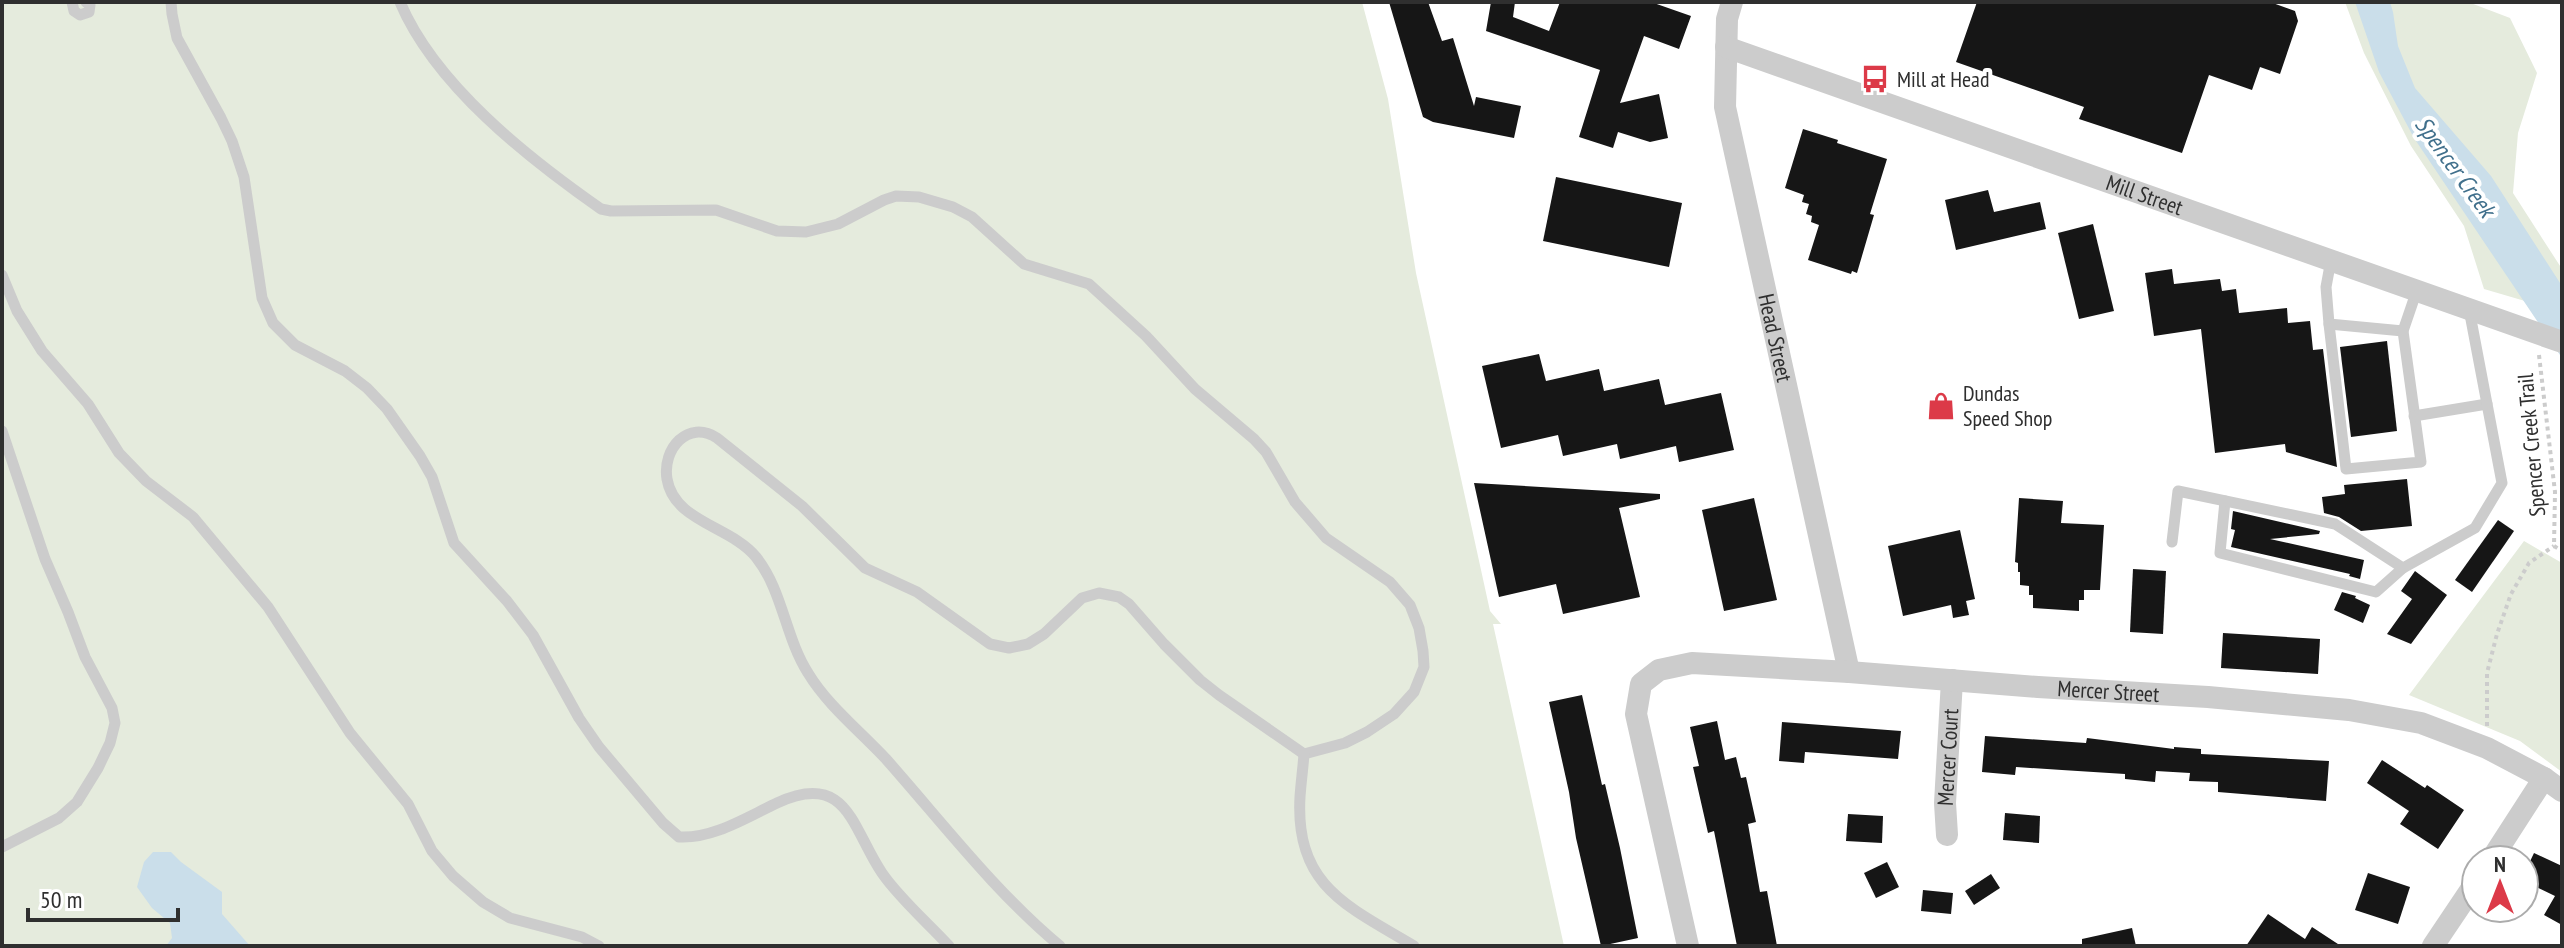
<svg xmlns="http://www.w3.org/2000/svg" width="2564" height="948" font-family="'PT Sans Narrow',sans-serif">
<rect width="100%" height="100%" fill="#fff"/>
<g fill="#e5ebdd">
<path d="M2 2H1362L1388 99 1416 273 1490 611 1501 624H1493L1564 946H2Z"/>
<path d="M2345 2H2468L2510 18 2537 73 2518 133 2513 193 2562 269V312L2484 289 2464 226 2411 146 2364 53Z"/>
<path d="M2524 541 2562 563V772L2520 741 2409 695Z"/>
</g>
<g fill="#cadeea">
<path d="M2355 2H2390L2393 12 2398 46 2415 88 2491 176 2562 286V358L2414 138 2379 72Z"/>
<path d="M153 852H171L181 862 222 892V914L250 946H166L172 938 170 923 152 908 137 887 144 862Z"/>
</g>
<g fill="#161616">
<path d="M1389 2H1428L1442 41 1453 38 1474 106 1476 97 1521 106 1514 138 1433 122 1423 117Z"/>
<path d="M1491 2H1515L1513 17 1549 31 1560 2H1651L1691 16 1679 49 1644 36 1620 103 1659 94 1668 138 1650 142 1618 132 1613 148 1579 137 1600 70 1486 31Z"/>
<path d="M1977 2H2270L2295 11 2298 21 2280 74 2260 67 2252 90 2209 75 2182 153 2079 119 2084 107 1956 62Z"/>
<path d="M1803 129 1838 140 1837 143 1887 159 1870 214 1874 215 1857 273 1852 271 1851 274 1808 260 1819 225 1811 222 1812 216 1806 214 1809 204 1802 202 1804 195 1785 188Z"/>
<path d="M1556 177 1682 203 1669 267 1543 241Z"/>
<path d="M1988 190 1994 212 2040 202 2046 229 1956 250 1945 200Z"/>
<path d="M2093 224 2114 311 2079 319 2058 233Z"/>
<path d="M2172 269 2174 284 2220 279 2222 291 2236 289 2239 313 2287 308 2288 323 2310 321 2313 350 2323 349 2337 467 2286 452 2285 444 2215 453 2201 329 2154 336 2145 273Z"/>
<path d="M2387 341 2397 431 2351 437 2340 347Z"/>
<path d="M1539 354 1546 381 1599 369 1604 391 1659 379 1665 405 1721 393 1734 450 1679 462 1676 446 1620 459 1617 444 1563 456 1558 435 1501 448 1482 366Z"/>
<path d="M2407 479 2412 526 2361 531 2339 517 2324 513 2322 497 2345 494 2344 485Z"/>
<path d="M1474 483 1660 494V499L1619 508 1640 597 1563 614 1556 584 1499 597Z"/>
<path d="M1754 498 1777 600 1724 611 1702 510Z"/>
<path d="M2019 498 2063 501 2061 523 2104 525 2100 590H2084V600H2079V611L2033 608V595H2029V586L2020 585V572H2018V563L2015 562Z"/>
<path d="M2233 511 2320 531 2319 534 2270 539 2364 560 2360 579 2349 576 2350 574 2231 547 2235 530 2231 529Z"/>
<path d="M2498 520 2514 531 2472 592 2455 580Z"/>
<path d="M1960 530 1975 599 1966 601 1969 615 1953 618 1951 605 1903 616 1888 546Z"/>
<path d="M2133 569 2166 571 2163 634 2130 632Z"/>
<path d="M2415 571 2447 595 2411 644 2387 634 2412 599 2401 591Z"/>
<path d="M2342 592 2356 596 2355 598 2370 605 2363 623 2334 610Z"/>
<path d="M2223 633 2320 639 2318 674 2221 668Z"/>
<path d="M1582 695 1602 785 1605 784 1620 848 1638 938 1601 946 1576 838 1569 792 1549 702Z"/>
<path d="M1717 721 1725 760 1736 757 1741 778 1746 777 1756 822 1748 824 1760 892 1767 891 1777 946H1737L1714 831 1708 833 1693 767 1699 766 1690 727Z"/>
<path d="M1782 722 1901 731 1898 759 1805 752 1804 763 1779 761Z"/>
<path d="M1985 736 2086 743 2087 738 2174 749V747L2201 749V754L2329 761 2326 801 2218 792V782L2189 781 2190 773 2156 771 2155 782 2125 779V774L2062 770 2016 767 2015 775 1982 772Z"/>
<path d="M2382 760 2425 788 2427 785 2464 810 2438 849 2400 824 2409 811 2367 783Z"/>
<path d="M2005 813 2040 816 2039 843 2003 840Z"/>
<path d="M1848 814 1883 816 1882 843 1846 841Z"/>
<path d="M2534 853 2562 866V925L2544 915 2555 896 2524 881V874Z"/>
<path d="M1887 862 1899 887 1876 898 1864 873Z"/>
<path d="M2368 873 2410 887 2398 924 2355 910Z"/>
<path d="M1991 874 2000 888 1974 905 1965 891Z"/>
<path d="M1923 890 1953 893 1951 914 1921 911Z"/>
<path d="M2268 914 2305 939 2312 927 2341 946H2246Z"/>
<path d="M2132 928 2136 946H2082V939Z"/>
</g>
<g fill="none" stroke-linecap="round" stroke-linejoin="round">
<g stroke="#ccc" stroke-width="4" stroke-dasharray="4 4" stroke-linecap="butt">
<path d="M2539 355 2555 492 2554 546"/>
<path d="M2554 546 2562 551"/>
<path d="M2487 726V673L2497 634 2511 594 2529 563 2554 546"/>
</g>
<g stroke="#ccc" stroke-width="11">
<path d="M72 2 74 11 80 15 89 12 90 5 86 2"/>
<path d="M171 2 172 14 177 38 221 118 232 141 244 177 262 298 273 323 295 345 345 371 367 388 387 409 420 456 432 477 454 543 507 601 533 635 579 718 599 747 663 823 679 837C713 839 747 817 777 803 848 770 852 829 882 873 899 898 929 924 949 946"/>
<path d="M400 2C435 85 528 158 601 209L611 211 716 210 777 231 806 232 838 224 884 200 896 196 919 197 953 207 972 217 1024 264 1089 284 1146 336 1195 389 1254 439 1266 452 1295 502 1326 538 1390 582 1410 605 1419 628 1423 651 1424 667 1414 692 1394 714 1367 732 1345 743 1304 754C1303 768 1301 782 1300 797 1295 886 1347 906 1414 946"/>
<path d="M2331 260 2326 287 2329 324 2403 331 2417 290"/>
<path d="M2 275 17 311 42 351 88 404 119 453 146 481 193 517 268 607 350 733 408 804 432 851 453 876 483 902 510 918 582 937 599 946"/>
<path d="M2329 324 2346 469 2421 462 2403 331"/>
<path d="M2414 416 2487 404"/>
<path d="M2 431 45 559 68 612 85 657 112 708 115 723 110 743 98 768 77 802 59 818 2 847"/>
<path d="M2225 501 2220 553 2376 592 2403 568"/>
<path d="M2172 542 2178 491 2335 524 2403 568 2475 528 2502 483 2469 309"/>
<path d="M1060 946C996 893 941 821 886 759 860 731 828 706 808 673 785 637 783 591 756 557 731 526 674 522 667 479 662 449 688 419 717 438L802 506 865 568 917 592 990 644 1009 648 1028 644 1044 634 1082 598 1099 593 1119 597 1129 604 1164 644 1200 680 1219 695 1304 754"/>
</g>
<g stroke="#ccc" stroke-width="22">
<path id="s1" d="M1732 2 1727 19 1725 107 1849 672"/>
<path id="s2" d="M1726 47 2562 342"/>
<path id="s3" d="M1947 835 1945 803 1952 680"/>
<path d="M2491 860 2544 778"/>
<path id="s4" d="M1688 946 1636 714 1641 684 1659 670 1692 663 1849 672 2038 687 2208 697 2349 710 2421 723 2487 748 2544 778 2562 791"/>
<path d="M2433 946 2476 882"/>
</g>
</g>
<defs>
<symbol id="bus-bare" viewBox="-9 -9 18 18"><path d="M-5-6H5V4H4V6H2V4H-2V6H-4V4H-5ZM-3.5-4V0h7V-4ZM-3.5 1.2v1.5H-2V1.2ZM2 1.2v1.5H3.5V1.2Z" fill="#dc3a48" stroke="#fff" stroke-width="2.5" paint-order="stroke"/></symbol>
<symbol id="shop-bare" viewBox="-9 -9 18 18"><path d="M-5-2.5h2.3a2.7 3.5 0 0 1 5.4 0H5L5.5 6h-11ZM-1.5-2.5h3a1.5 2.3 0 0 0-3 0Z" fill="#dc3a48" stroke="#fff" stroke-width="2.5" paint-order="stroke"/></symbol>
</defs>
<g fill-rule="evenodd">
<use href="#bus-bare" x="1855" y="59" width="40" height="40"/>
<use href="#shop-bare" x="1921" y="386" width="40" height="40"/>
</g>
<g text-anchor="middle" stroke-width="8" stroke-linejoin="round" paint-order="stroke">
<g font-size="22" fill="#2f2f2f" stroke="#fff" text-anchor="start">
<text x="1897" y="87">Mill at Head</text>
<text x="1963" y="401">Dundas<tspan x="1963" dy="25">Speed Shop</tspan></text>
</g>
<g font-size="22" fill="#2f2f2f" stroke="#fff">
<text dy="8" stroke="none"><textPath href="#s2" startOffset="444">Mill Street</textPath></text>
<text dy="8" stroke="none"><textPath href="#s1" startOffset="342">Head Street</textPath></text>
<text transform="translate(2531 445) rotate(-95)" y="8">Spencer Creek Trail</text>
<text dy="8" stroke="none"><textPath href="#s4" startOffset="742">Mercer Street</textPath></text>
<text dy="8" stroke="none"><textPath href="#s3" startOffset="78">Mercer Court</textPath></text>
</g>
<g font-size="24" font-style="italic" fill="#41708c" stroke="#fff">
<text transform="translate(2455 167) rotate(54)" y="8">Spencer Creek</text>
</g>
</g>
<rect width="2564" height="948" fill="none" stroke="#2f2f2f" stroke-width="8"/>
<g transform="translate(2500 884)"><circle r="38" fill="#ffffff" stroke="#acacac" stroke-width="2"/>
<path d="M0-6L14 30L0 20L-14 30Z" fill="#dc3a48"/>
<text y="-12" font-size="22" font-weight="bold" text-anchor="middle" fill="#2f2f2f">N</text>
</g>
<path d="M28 908v12h150v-12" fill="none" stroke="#2f2f2f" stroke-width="4"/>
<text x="40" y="908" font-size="24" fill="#2f2f2f" stroke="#ffffff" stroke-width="6" paint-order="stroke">50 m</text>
</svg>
